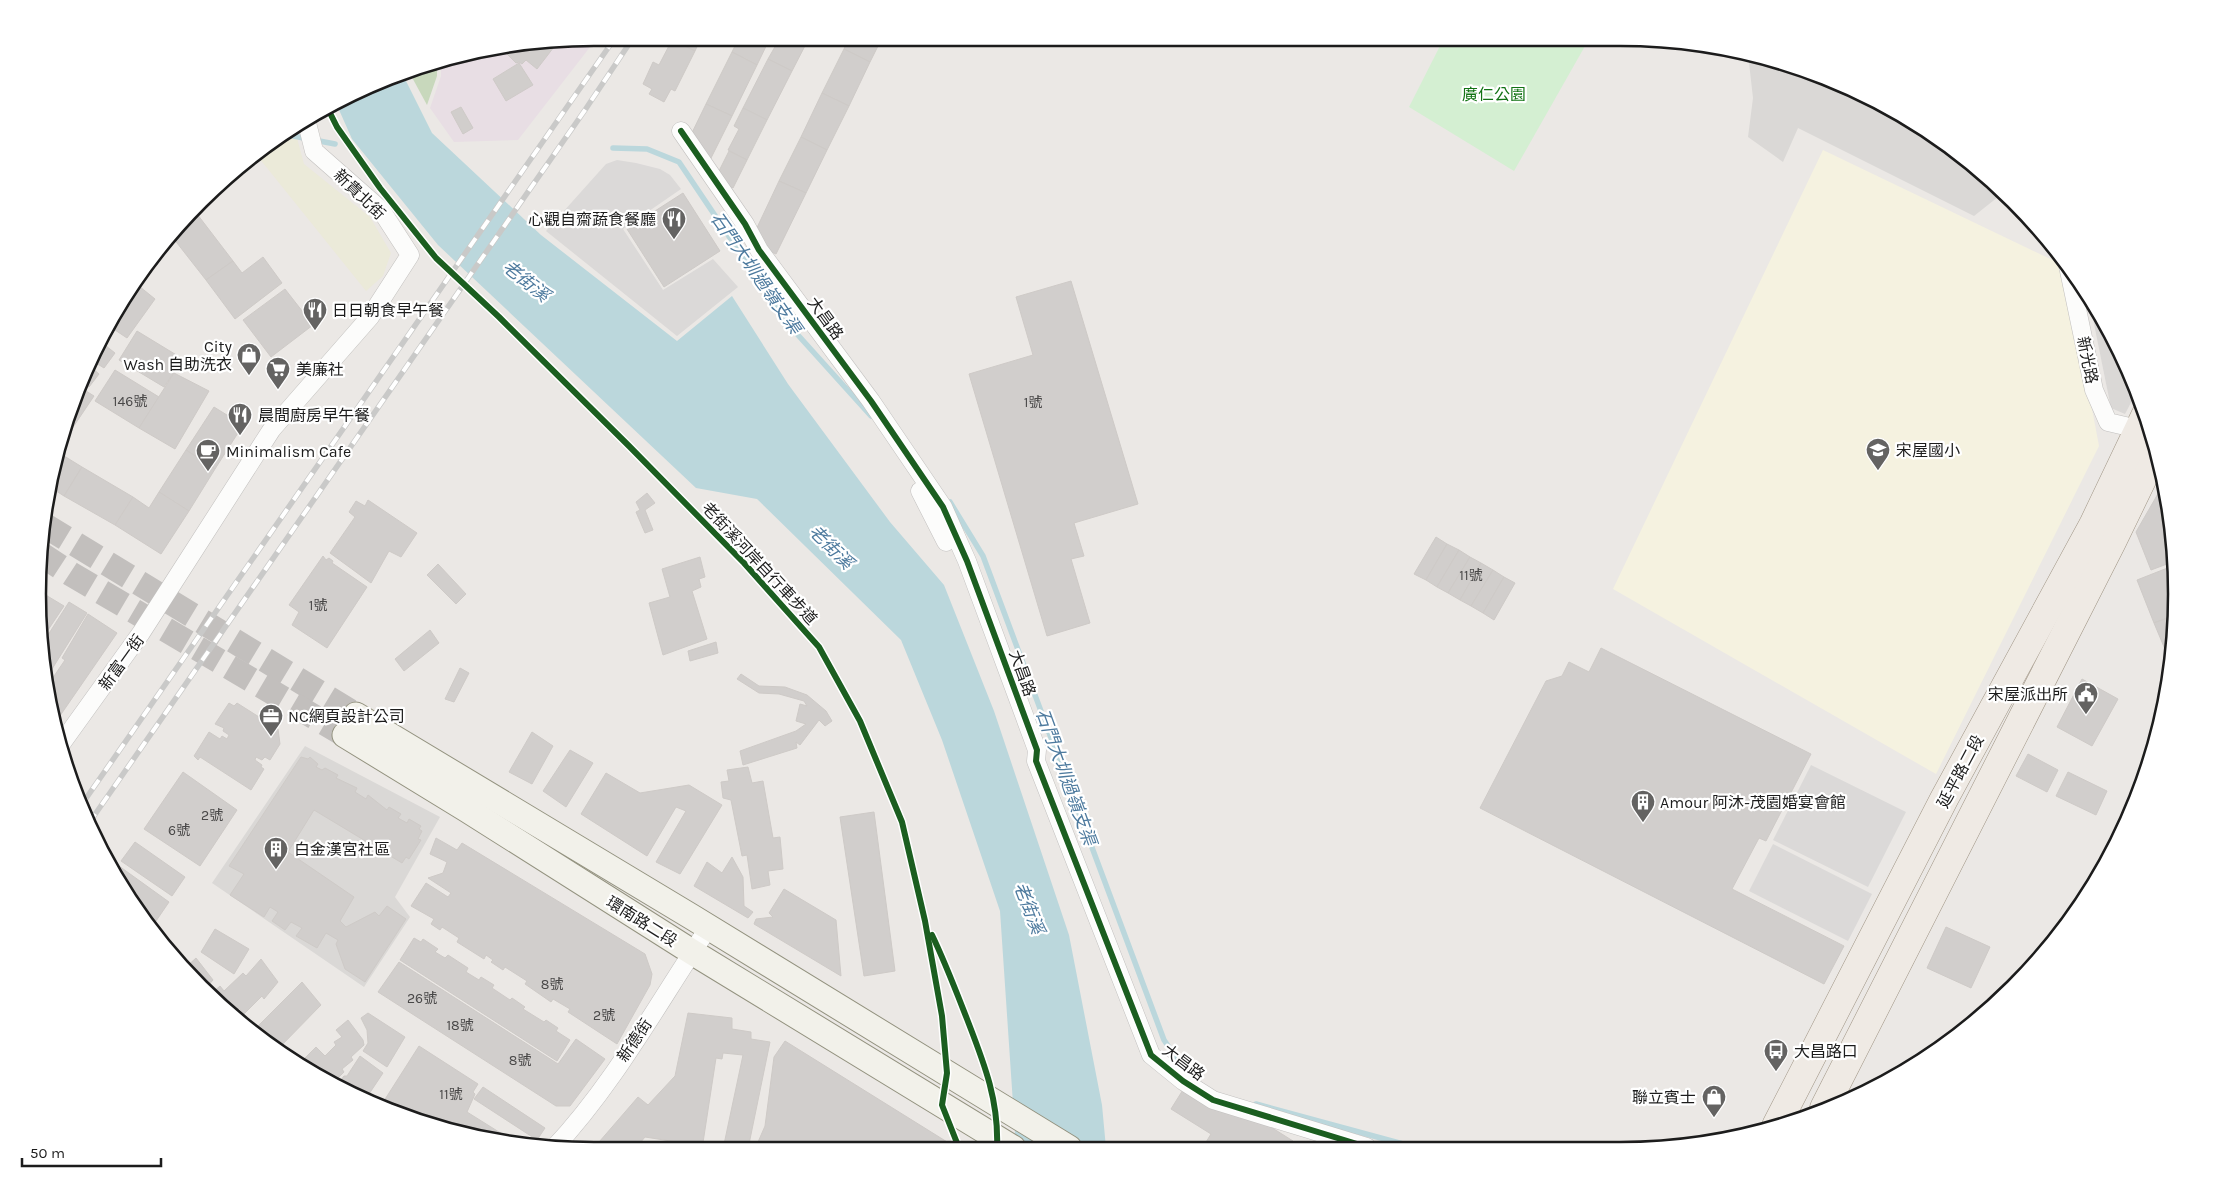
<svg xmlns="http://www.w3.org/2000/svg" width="2214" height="1188" font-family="Karla,'Noto Sans TC',sans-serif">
<rect width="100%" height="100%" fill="#ebe8e5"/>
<g fill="#dad8d6">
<path d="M1748 54 1764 57 1898 112 1987 175 2003 193 1974 216 1798 128 1783 162 1748 137 1753 98Z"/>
<path d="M2089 299 2119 348 2136 393 2125 414 2111 408Z"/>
<path d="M305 746 440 817 395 897 410 917 364 987 212 883Z"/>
</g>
<path fill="#e8dee4" d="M597 38 518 140 454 142 430 108 441 76V60L486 48Z"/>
<path fill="#f5f2e0" d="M1823 150 2065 266 2099 446 1936 774 1613 589Z"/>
<path fill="#ebead9" d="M294 127 304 164 370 217 391 253 383 276 366 291 255 153Z"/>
<path fill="#c8d8bc" d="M437 61V76L427 105 408 70Z"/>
<path fill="#d4efd2" d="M1444 38 1589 39 1514 171 1409 107Z"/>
<g fill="#dbd9d8">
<path d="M617 160 636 163 660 169 670 175 681 189 623 229 663 290 713 259 738 287 677 336 546 231 606 164Z"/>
<path d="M1811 765 1906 812 1868 887 1773 840Z"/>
<path d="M1773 844 1872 894 1848 941 1749 891Z"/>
</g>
<path fill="#bbd7dc" d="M402 73 432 133 541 235 677 341 732 296 788 384 890 522 944 585 994 711 1069 935 1102 1105 1106 1148H1016L1000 911 942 740 901 640 757 499 696 488 438 245 352 139 336 103Z"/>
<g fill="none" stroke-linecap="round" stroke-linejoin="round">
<g stroke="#bbd7dc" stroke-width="5.5">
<path d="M283 134 335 144"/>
<path d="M613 148 647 149 679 162 788 324 871 416"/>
<path d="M950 502 983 556 1164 1040 1190 1078"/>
<path d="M1256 1104 1414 1147"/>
</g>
</g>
<g fill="#d1cecc" stroke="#cecac7">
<path d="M673 38H701L695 51 672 40Z"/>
<path d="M739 38H770L757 65 732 52Z"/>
<path d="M780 38H809L792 71 768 59Z"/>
<path d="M849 38H882L870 62 844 49Z"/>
<path d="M672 40 695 51 675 91 671 89 664 102 649 94 652 89 643 84 653 62 659 65Z"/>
<path d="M556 41 557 43 537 69 526 60 522 64 519 62 516 63 500 47Z"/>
<path d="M844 49 870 62 849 106 822 93Z"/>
<path d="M732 52 757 65 732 116 706 104Z"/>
<path d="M768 59 792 71 767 120 743 108Z"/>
<path d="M519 63 533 85 506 101 493 79Z"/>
<path d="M822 93 849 106 827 150 801 137Z"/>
<path d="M706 104 732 116 709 162 686 145Z"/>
<path d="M461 107 473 128 463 134 451 112Z"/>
<path d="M743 108 767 120 747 160 728 150 739 129 734 126Z"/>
<path d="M801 137 827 150 806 193 779 181Z"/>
<path d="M729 151 747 160 733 188 715 179Z"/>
<path d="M779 181 806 193 776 254 761 247 765 239 754 234Z"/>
<path d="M683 193 720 251 664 287 627 229Z"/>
<path d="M194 210 233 261 206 280 170 234Z"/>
<path d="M263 257 282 283 235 319 206 280 233 261 242 273Z"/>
<path d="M1071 281 1138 504 1074 523 1084 556 1071 559 1090 623 1047 636 969 374 1033 355 1016 297Z"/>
<path d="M134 282 155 299 127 338 109 326Z"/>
<path d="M285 289 313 325 271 357 243 320Z"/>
<path d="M137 331 183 359 164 387 119 360Z"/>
<path d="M101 342 115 353 104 368 96 363 92 368 99 374 89 387 80 381Z"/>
<path d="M115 370 159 397 139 428 95 401Z"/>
<path d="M174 373 209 391 175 449 139 428Z"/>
<path d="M78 386 94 396 57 451 56 450Z"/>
<path d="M214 407 243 425 215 469 186 450Z"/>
<path d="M186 450 215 469 189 511 159 492Z"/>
<path d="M56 451 82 467 64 496 50 487Z"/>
<path d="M82 467 133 497 115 525 64 496Z"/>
<path d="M2163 485 2175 561 2151 570 2136 532Z"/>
<path d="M159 492 189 511 161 554 115 525 133 497 149 508Z"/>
<path d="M647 493 655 503 645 510 653 530 645 533 636 512 640 510 636 502Z"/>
<path d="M368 500 417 533 401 557 389 551 371 583 330 553 355 517 349 512 356 501 365 506Z"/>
<path d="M1436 537 1447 544 1426 580 1414 574Z"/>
<path d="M1447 544 1459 550 1437 587 1426 580Z"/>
<path d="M1459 550 1470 557 1448 593 1437 587Z"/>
<path d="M323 556 326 560 329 558 333 561 332 563 367 587 327 648 292 625 299 612 289 605Z"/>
<path d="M700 557 705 577 699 579 701 587 692 591 707 639 663 655 649 603 670 597 662 569Z"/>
<path d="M1470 557 1481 563 1460 600 1448 593Z"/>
<path d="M1481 563 1493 570 1471 606 1460 600Z"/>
<path d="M438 564 466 594 456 604 427 575Z"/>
<path d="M2170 567 2175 579 2173 616 2154 623 2137 580Z"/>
<path d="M1493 570 1504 577 1483 613 1471 606Z"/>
<path d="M1504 577 1515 583 1494 620 1483 613Z"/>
<path d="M39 591 64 606 44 636 39 631Z"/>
<path d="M69 602 87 613 47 677 41 646Z"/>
<path d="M88 614 117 633 55 723 47 680 50 682 65 660 62 658Z"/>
<path d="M2173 616 2172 666 2154 623Z"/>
<path d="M430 630 439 643 404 671 395 659Z"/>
<path d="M716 642 718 653 690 661 688 651Z"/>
<path d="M1601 648 1811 754 1766 841 1759 838 1732 889 1844 946 1824 984 1480 808 1546 681 1562 676 1569 662 1589 672Z"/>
<path d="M460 668 469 673 454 702 445 699Z"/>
<path d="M741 674 759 686 785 687 807 695 826 711 832 721 825 726 819 720 800 745 796 742 797 748 743 765 740 751 796 731 806 724 796 721 800 704 807 706 804 701 779 694 759 693 737 679Z"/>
<path d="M2082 679 2118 699 2092 746 2057 727Z"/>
<path d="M229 703 234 706 237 703 278 729 280 744 270 760 265 757 262 760 256 757 255 760 262 765 261 767 264 769 251 790 200 757 198 760 194 756 209 732 220 739 222 736 227 739 229 735 223 731 224 728 215 724Z"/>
<path d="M532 732 553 746 532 784 509 772Z"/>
<path d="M570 750 593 763 566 807 543 791Z"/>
<path d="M2028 754 2058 770 2047 792 2016 776Z"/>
<path d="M301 757 308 759 310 757 318 764 316 767 322 770 325 768 338 775 336 778 357 788 355 792 366 799 368 795 387 810 389 807 401 814 398 818 407 823 409 819 421 826 419 829 422 831 418 839 421 840 409 859 406 857 402 863 314 810 288 852 354 897 340 921 346 927 375 912 379 916 387 906 406 919 365 982 345 969 336 944 338 940 326 933 317 948 296 936 302 928 291 922 285 930 272 921 278 912 270 907 264 917 230 895 244 874 229 866Z"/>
<path d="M748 767 752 783 763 781 773 838 780 837 783 869 768 871 770 885 752 889 747 855 742 856 731 800 723 798 721 782 729 781 727 770Z"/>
<path d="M183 772 237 810 200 866 144 829Z"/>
<path d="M2068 772 2107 791 2096 815 2056 796Z"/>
<path d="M606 773 640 793 689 785 722 805 680 874 656 862 686 811 676 807 647 856 581 814Z"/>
<path d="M874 812 895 971 864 976 840 817Z"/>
<path d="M436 838 457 850 462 843 645 954 652 974 650 985 617 1044 568 1012 570 1009 553 999 551 1002 525 984 527 981 505 967 503 970 491 962 493 960 486 955 484 959 457 942 459 938 442 927 440 930 431 924 434 919 411 906 426 883 448 897 451 893 428 878 443 873 447 862 430 854Z"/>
<path d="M135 842 185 877 172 896 121 861Z"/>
<path d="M732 857 743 877 744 906 753 912 748 918 694 886 707 862 722 873Z"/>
<path d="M119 866 169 902 156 921 131 903 115 873Z"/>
<path d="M784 889 836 920 841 976 754 924 756 919 773 917 769 913Z"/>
<path d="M1946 927 1990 947 1971 988 1927 968Z"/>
<path d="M215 929 249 949 234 974 201 952Z"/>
<path d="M414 938 421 942 423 939 438 949 435 952 445 958 448 955 468 968 466 972 479 980 481 977 494 985 492 988 510 1000 512 998 525 1007 523 1009 544 1022 546 1020 558 1028 556 1031 570 1040 557 1061 400 960Z"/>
<path d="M196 958 213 980 205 989 184 969Z"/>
<path d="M261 959 278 982 264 999 262 996 244 1014 239 1008 233 1014 211 994 220 986 224 991 243 973 246 976Z"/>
<path d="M399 962 558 1064 576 1039 605 1059 570 1106H556L378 992Z"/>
<path d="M302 982 321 1005 277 1050 252 1032Z"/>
<path d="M368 1013 405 1037 387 1067 363 1051 368 1043 367 1030 361 1018Z"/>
<path d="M688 1013 732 1018V1029L751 1032V1039L770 1042 748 1149H723L743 1055 723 1053 722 1059 716 1058 702 1149H682L683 1143 645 1137 635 1149H593L638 1097 648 1105 675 1076Z"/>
<path d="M348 1020 363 1040 364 1045 351 1057 353 1060 342 1069 344 1072 337 1079 328 1081 316 1076 299 1064 316 1047 325 1056 336 1045 334 1042 342 1037 336 1030Z"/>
<path d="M785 1041 952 1145 945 1148 755 1149 765 1126 774 1057Z"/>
<path d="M419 1046 478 1084 473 1092 475 1094 467 1112 515 1142 450 1131 382 1104Z"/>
<path d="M360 1056 383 1073 367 1097 337 1085 344 1076H347Z"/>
<path d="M1191 1077 1293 1141 1289 1147H1203L1211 1134 1171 1109Z"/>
<path d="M483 1087 545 1128 537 1140 474 1099Z"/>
</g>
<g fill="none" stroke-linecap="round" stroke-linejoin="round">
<g stroke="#c2bfbd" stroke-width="25" stroke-dasharray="25 12" stroke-linecap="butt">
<path d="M44 525 356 715"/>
<path d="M39 553 71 574 345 735"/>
</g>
<defs>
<g id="street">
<path d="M681 131 745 224 759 250 871 401 943 507 967 561 1037 750 1036 761 1151 1055 1183 1081 1213 1100 1367 1147"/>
<path d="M2068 266 2094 390 2108 422 2138 429 2152 435"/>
<path d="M920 491 946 542"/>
<path d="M59 747 141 633 272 429 370 317 410 255 381 210 314 151 306 119"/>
<path d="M553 1149C615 1083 659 1001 709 927"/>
</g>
<g id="secondary">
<path d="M356 715 692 917 1069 1148"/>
<path d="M345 735 466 809 692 952 1013 1148"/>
</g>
<g id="primary">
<path d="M1824 1108 2112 542 2157 449"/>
<path d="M1776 1126 1944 799 2093 525 2145 416"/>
</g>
</defs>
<use href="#street" stroke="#c2c0bf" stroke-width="19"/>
<use href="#secondary" stroke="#93927f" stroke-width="27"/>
<use href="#primary" stroke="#9f9484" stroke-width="29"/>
<use href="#street" stroke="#fcfcfb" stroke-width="18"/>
<use href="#secondary" stroke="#f2f1ea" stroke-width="25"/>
<use href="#primary" stroke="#efeae4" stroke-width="28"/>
<defs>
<g id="rail">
<path d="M80 807 615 38"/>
<path d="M89 823 585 110 633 38"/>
</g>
</defs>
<use href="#rail" stroke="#c9c9c8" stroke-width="5.5"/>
<use href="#rail" stroke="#fff" stroke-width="4" stroke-dasharray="11" stroke-linecap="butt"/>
<defs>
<g id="cycleway">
<path d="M327 107 337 127 380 188 436 258 499 317 629 446 744 563 819 647 860 721 902 822 925 921 942 1016 947 1073 942 1105 959 1148"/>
<path d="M681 131 745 224 759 250 871 401 943 507 967 561 1037 750 1036 761 1151 1055 1183 1081 1213 1100 1367 1147"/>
<path d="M932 935C945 962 956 991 967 1019 984 1063 999 1100 997 1148"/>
</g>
</defs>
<use href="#cycleway" stroke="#fff" stroke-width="9"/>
<use href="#cycleway" stroke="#1b5e20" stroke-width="6"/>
</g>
<defs>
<symbol id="restaurant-pin" viewBox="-11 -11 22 30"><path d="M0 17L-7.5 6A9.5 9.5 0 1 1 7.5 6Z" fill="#646362" stroke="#fff"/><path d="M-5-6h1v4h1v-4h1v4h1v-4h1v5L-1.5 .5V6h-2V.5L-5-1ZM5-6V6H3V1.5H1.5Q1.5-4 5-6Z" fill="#fff"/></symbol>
<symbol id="shop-pin" viewBox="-11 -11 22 30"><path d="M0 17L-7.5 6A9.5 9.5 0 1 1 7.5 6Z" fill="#646362" stroke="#fff"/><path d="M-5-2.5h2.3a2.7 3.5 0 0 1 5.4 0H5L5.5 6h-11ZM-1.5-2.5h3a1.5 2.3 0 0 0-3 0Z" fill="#fff"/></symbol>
<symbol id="supermarket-pin" viewBox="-11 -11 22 30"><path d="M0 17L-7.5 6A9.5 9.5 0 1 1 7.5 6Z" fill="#646362" stroke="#fff"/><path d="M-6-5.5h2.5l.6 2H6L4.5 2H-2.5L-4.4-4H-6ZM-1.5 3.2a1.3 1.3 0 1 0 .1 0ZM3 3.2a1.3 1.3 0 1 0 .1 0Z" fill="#fff"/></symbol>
<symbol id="school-pin" viewBox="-11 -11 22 30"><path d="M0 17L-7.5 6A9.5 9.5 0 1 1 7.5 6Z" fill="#646362" stroke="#fff"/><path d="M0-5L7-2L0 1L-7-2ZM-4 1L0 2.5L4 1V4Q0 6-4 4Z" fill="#fff"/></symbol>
<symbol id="cafe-pin" viewBox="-11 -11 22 30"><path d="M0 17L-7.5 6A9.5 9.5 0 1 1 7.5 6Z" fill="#646362" stroke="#fff"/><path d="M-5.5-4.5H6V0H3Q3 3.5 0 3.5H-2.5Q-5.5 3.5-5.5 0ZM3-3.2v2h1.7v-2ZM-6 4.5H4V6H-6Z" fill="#fff"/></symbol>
<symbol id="civic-pin" viewBox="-11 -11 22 30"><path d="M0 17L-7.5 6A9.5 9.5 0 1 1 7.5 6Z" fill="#646362" stroke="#fff"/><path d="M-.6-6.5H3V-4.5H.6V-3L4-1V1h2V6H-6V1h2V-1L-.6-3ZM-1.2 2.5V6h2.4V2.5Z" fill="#fff"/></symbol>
<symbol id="office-pin" viewBox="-11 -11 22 30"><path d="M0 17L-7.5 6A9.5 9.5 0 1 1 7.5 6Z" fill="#646362" stroke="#fff"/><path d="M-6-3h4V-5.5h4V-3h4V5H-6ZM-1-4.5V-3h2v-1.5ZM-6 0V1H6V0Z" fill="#fff"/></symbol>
<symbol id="building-pin" viewBox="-11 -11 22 30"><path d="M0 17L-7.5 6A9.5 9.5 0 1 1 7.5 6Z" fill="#646362" stroke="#fff"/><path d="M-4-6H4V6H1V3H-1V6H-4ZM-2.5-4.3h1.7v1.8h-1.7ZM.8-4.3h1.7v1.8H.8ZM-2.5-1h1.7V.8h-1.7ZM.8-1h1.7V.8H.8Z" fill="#fff"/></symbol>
<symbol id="bus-pin" viewBox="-11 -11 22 30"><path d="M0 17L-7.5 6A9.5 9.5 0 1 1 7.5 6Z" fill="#646362" stroke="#fff"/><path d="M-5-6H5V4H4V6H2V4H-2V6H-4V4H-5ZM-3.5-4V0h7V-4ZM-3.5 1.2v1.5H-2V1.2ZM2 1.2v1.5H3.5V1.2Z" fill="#fff"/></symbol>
</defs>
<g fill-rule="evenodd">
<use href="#restaurant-pin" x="660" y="205" width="28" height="38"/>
<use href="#restaurant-pin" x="301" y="296" width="28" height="38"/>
<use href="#shop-pin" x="235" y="341" width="28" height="38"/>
<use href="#supermarket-pin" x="264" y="355" width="28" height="38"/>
<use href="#restaurant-pin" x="226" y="401" width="28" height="38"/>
<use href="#school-pin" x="1864" y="436" width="28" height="38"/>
<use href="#cafe-pin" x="194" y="437" width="28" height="38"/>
<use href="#civic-pin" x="2072" y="680" width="28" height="38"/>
<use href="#office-pin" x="257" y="702" width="28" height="38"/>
<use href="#building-pin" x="1629" y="788" width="28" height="38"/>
<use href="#building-pin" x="262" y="835" width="28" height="38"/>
<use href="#bus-pin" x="1762" y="1037" width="28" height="38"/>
<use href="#shop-pin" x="1700" y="1083" width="28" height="38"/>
</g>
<g text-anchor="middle" stroke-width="4.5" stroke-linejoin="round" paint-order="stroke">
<g font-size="14" fill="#494848">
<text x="130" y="406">146號</text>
<text x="1033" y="407">1號</text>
<text x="1471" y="580">11號</text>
<text x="318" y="610">1號</text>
<text x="212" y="820">2號</text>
<text x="179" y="835">6號</text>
<text x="552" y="989">8號</text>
<text x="422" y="1003">26號</text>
<text x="604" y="1020">2號</text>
<text x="460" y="1030">18號</text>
<text x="520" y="1065">8號</text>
<text x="451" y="1099">11號</text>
</g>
<g font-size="16" fill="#127314" stroke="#fff">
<text x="1494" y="100">廣仁公園</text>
</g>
<g font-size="16" fill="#1c1c1c" stroke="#fff">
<text transform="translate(360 194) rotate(44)" y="6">新貴北街</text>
<text transform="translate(826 318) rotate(54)" y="6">大昌路</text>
<text transform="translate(2088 360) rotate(78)" y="6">新光路</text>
<text transform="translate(760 563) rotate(47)" y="6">老街溪河岸自行車步道</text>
<text transform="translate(121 662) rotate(-54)" y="6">新富一街</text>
<text transform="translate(1023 673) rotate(70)" y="6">大昌路</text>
<text transform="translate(1960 771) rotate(-62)" y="6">延平路二段</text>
<text transform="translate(642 921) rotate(32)" y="6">環南路二段</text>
<text transform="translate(634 1040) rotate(-56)" y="6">新德街</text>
<text transform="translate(1184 1062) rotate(37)" y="6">大昌路</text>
</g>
<g font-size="16" fill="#1c1c1c" stroke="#fff" text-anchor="start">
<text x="656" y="225" text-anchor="end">心觀自齋蔬食餐廳</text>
<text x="332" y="316">日日朝食早午餐</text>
<text x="232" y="352" text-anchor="end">City<tspan x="232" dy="18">Wash 自助洗衣</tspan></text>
<text x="296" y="375">美廉社</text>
<text x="258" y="421">晨間廚房早午餐</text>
<text x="1896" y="456">宋屋國小</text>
<text x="226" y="457">Minimalism Cafe</text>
<text x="2068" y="700" text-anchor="end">宋屋派出所</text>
<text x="288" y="722">NC網頁設計公司</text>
<text x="1660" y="808">Amour 阿沐-茂園婚宴會館</text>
<text x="294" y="855">白金漢宮社區</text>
<text x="1794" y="1057">大昌路口</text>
<text x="1696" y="1103" text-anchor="end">聯立賓士</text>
</g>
<g font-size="18" font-style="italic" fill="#4d7a9e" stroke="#fff">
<text transform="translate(756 273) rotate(55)" y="6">石門大圳過嶺支渠</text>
<text transform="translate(526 281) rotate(39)" y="6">老街溪</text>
<text transform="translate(831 547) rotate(45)" y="6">老街溪</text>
<text transform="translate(1066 777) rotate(70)" y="6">石門大圳過嶺支渠</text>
<text transform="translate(1029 908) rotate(69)" y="6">老街溪</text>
</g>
</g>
<path d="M0 0H2214V1188H0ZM594 46H1620A548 548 0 0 1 2168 594V594A548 548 0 0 1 1620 1142H594A548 548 0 0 1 46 594V594A548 548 0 0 1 594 46Z" fill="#fff" fill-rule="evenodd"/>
<path fill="none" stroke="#1c1c1c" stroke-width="2.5" d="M594 46H1620A548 548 0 0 1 2168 594V594A548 548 0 0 1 1620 1142H594A548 548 0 0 1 46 594V594A548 548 0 0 1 594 46Z"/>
<path d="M22 1158v8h139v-8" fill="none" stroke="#1c1c1c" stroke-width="2.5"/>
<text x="30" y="1158" font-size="15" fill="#1c1c1c" stroke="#ffffff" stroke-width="4" paint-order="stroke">50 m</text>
</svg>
